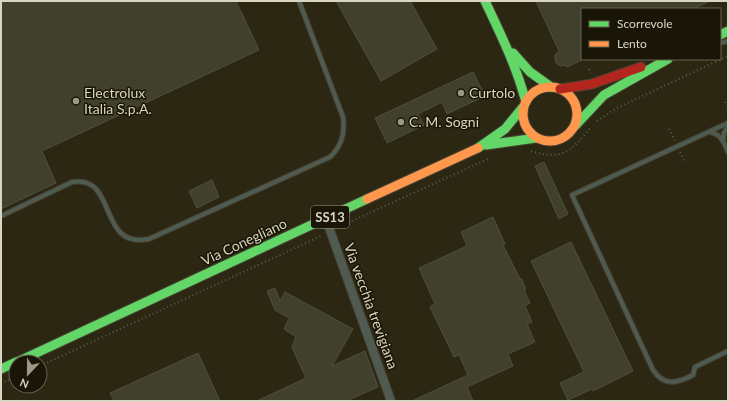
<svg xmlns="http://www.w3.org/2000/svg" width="729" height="402" font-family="Lato,sans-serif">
<rect width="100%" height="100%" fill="#2c2712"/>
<g fill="#41402c" stroke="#4f4e3d">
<path d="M1 1H236L259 50 42 151 56 183 1 209Z"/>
<path d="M336 1H410L437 49 381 81Z"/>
<path d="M536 1H710L693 9H582V60L567 67 566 65 561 66 557 64 555 60V55L559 51Z"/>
<path d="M473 72 485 96 447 114 442 102 418 114 424 125 387 143 375 118Z"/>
<path d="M544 162 568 214 559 219 535 166Z"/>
<path d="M212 180 219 197 197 208 189 191Z"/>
<path d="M493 217 505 244 503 245 520 279 521 278 526 289 524 290 530 303 525 306 532 322 527 324 535 342 508 354 513 366 467 387 473 401H412L468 375 459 355 454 357 430 307 435 304 419 268 467 246 461 232Z"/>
<path d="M571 242 633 371 593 391 592 389 568 400 560 383 584 372 531 261Z"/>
<path d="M275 288 280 301 285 292 353 329 332 366 365 351 378 387 346 401H257L306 378 292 347 296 337 284 329 289 318 275 310 267 291Z"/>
<path d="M198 353 220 401H114L110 393Z"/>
</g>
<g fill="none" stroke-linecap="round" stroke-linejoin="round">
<defs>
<g id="lane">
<path d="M720 43 728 41"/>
<path d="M728 123 572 195 653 370C664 387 678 383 693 375L695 367 728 351"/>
<path d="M709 132C720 133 724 142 728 152"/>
<path d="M723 141 724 133 728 126"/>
<path d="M1 216 72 182C118 174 97 250 149 239L330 157C342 146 345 132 343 117L299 1"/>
</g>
<path id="street" d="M326 219 391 401"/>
<g id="fast">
<path d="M485 1C501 35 516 65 526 102"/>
<path d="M720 35 728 31"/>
<path d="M513 53 530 72 551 87"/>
<path d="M575 126 604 95 668 59"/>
<path d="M486 145 536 138"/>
<path d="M478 148 505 129 523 107"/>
<path d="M17 362 367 199"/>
<path d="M1 369 16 362"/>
</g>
<g id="slow">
<circle cx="550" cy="114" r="27"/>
<path d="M367 199 478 148"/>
</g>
<path id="jam" d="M560 89 592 84 641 67"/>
</defs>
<use href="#lane" stroke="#454130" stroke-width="6"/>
<use href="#street" stroke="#454130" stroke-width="10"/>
<use href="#fast" stroke="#454130" stroke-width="11"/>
<use href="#slow" stroke="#454130" stroke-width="11"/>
<use href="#jam" stroke="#454130" stroke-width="11"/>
<g stroke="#585d53" stroke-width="2" stroke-dasharray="1 3" stroke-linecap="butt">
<path d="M589 69 591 73"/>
<path d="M725 102 728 107"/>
<path d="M597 121 617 108 728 56"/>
<path d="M669 129 675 140"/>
<path d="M531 151C562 161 572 151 590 128"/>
<path d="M680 152 684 161"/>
<path d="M341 226 490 158"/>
<path d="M40 366 321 236"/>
<path d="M1 383 16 377"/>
</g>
<use href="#lane" stroke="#4f5a50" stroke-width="4"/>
<use href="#street" stroke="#4f5a50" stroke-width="8"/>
<use href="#fast" stroke="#63d668" stroke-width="9"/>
<use href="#slow" stroke="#ff974d" stroke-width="9"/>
<use href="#jam" stroke="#b3261e" stroke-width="9"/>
</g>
<g fill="#9c9884" stroke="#1a1607" stroke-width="1.5">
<circle cx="461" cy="93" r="4"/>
<circle cx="76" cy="101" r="4"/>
<circle cx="401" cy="122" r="4"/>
</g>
<g text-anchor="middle" stroke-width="3" stroke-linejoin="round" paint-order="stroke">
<rect fill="#1a1607" stroke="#a09c89" stroke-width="1" x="311" y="206" width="38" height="22" rx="3"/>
<g font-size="13" font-weight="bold" fill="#d9d5c1">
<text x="330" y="222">SS13</text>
</g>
<g font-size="14" fill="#d9d5c1" stroke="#1a1607" text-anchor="start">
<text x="84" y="98">Electrolux<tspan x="84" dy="16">Italia S.p.A.</tspan></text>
<text x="469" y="98">Curtolo</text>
<text x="409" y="127">C. M. Sogni</text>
</g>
<g font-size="14" fill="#d9d5c1" stroke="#1a1607">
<text transform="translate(244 242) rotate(-25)" y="5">Via Conegliano</text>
<text transform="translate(371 306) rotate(70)" y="5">Via vecchia trevigiana</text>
</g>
</g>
<rect width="729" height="402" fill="none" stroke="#d9d5c1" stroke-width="4"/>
<rect x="581" y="8" width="140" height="52" fill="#1a1607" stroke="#666251"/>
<rect x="589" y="21" width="20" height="6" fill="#63d668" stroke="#666251"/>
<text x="617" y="28" font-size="12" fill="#d9d5c1">Scorrevole</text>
<rect x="589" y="41" width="20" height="6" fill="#ff974d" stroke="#666251"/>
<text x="617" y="48" font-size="12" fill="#d9d5c1">Lento</text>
<g transform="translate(28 374) rotate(202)"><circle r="19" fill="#1a1607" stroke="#666251"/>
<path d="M0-3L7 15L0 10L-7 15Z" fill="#9c9884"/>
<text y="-6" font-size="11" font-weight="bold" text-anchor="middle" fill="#d9d5c1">N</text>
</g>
</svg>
